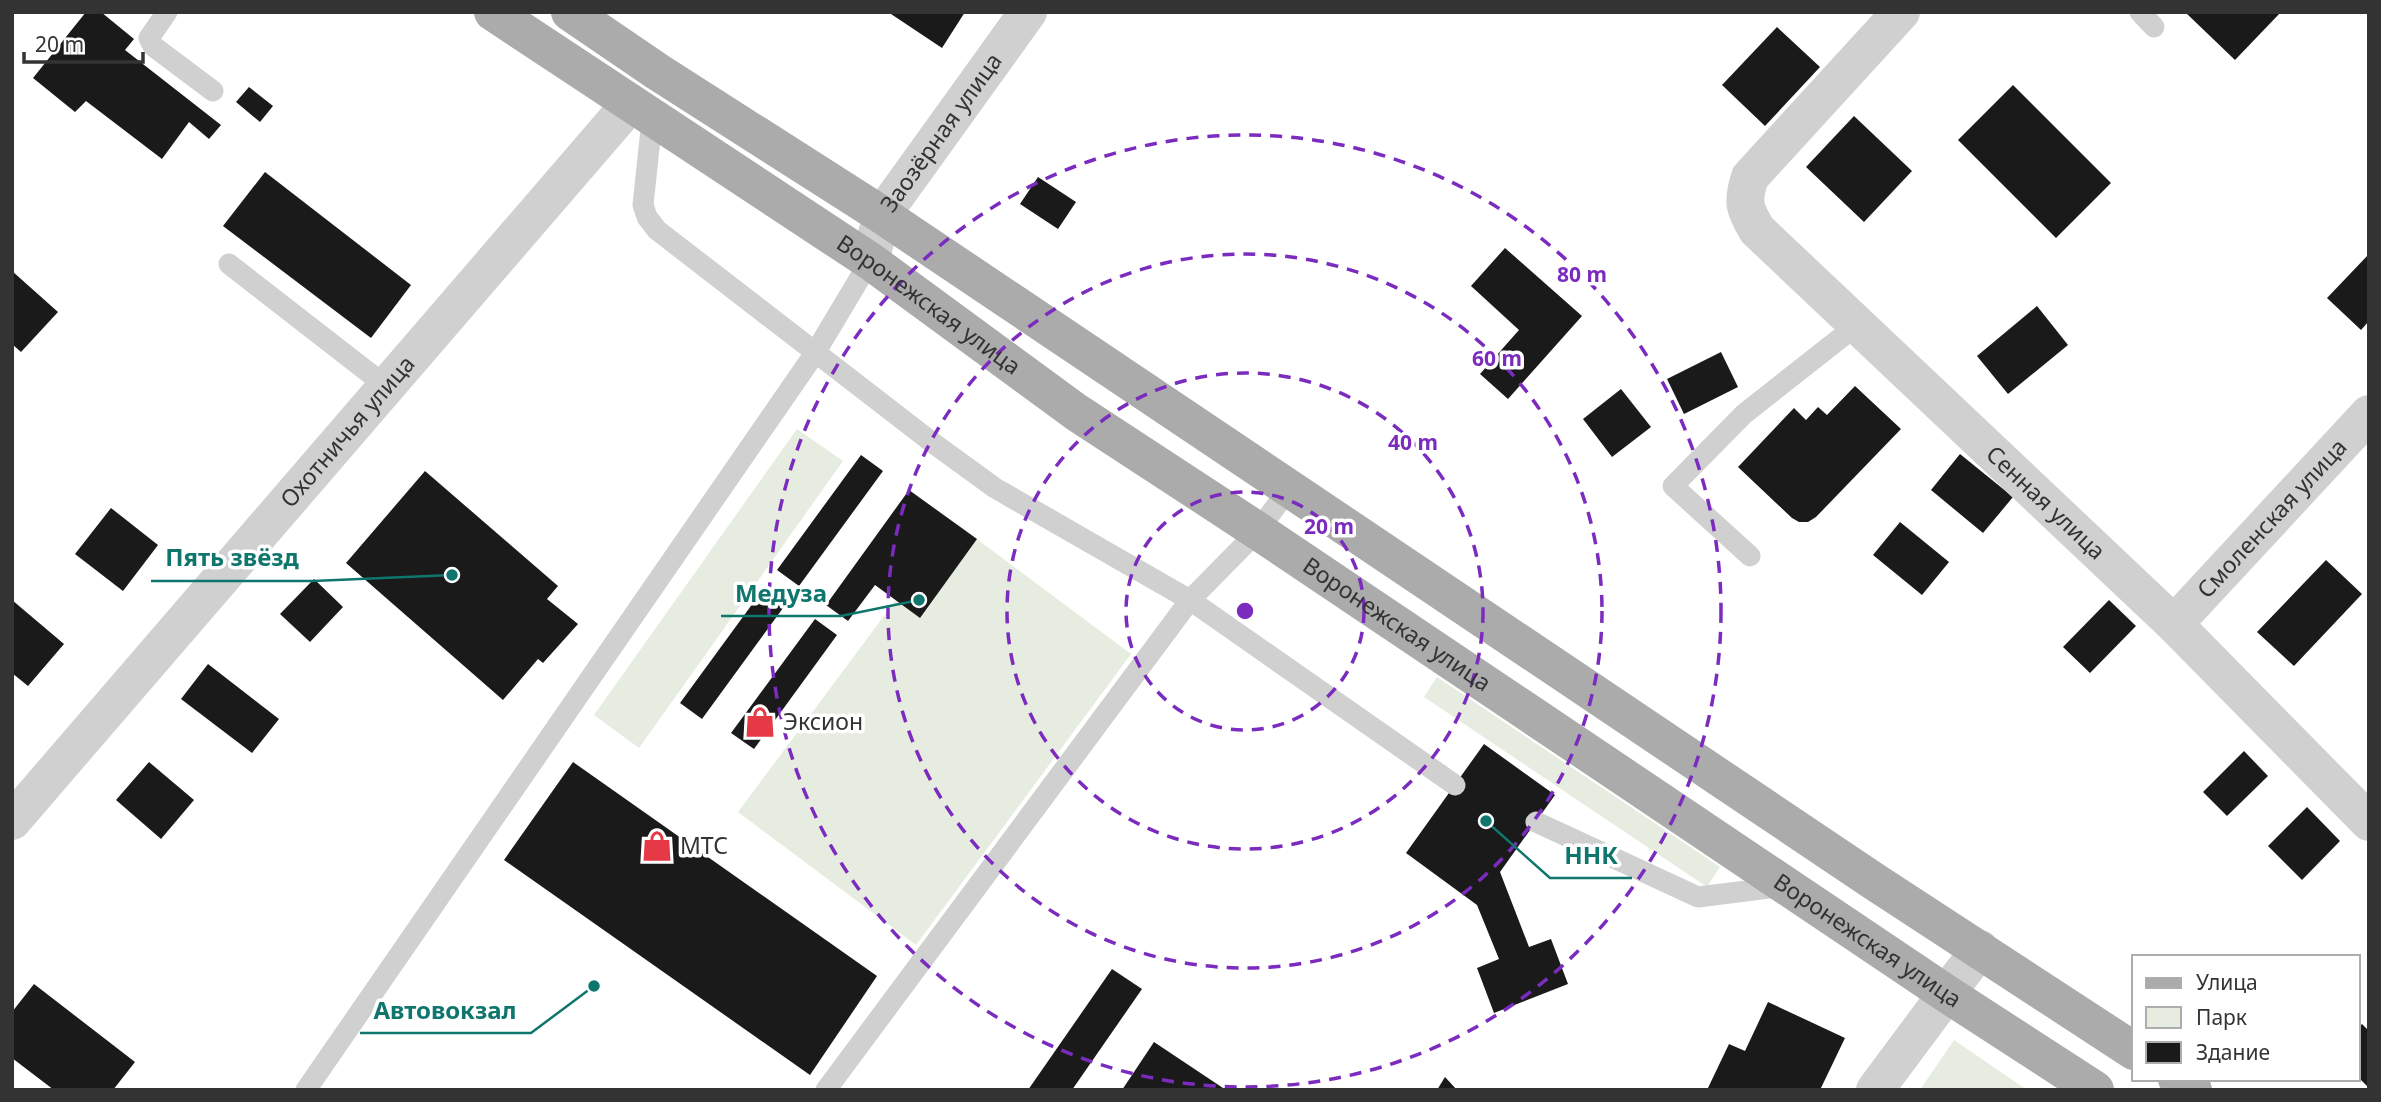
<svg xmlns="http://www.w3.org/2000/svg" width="2381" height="1102" font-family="'Noto Sans',sans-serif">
<rect width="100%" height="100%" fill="#fff"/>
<g fill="#e6ecdf">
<path d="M797 429 843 461 639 748 594 715Z"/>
<path d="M954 522 1131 654 916 945 738 812Z"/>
<path d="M1437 677 1720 867 1707 887 1424 697Z"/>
<path d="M1954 1040 2027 1090H1920Z"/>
</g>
<g fill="#1a1a1a">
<path d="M86 12H101L134 39 125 50 221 125 209 139 189 122 162 159 86 101 75 112 33 78Z"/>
<path d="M888 12H965L942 48Z"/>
<path d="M2185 12H2281L2235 60Z"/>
<path d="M1777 27 1820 67 1765 126 1722 85Z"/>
<path d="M2013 85 2111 183 2056 238 1958 140Z"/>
<path d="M249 87 273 106 260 122 236 102Z"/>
<path d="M1854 116 1912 171 1864 222 1806 167Z"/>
<path d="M265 172 411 285 371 338 223 226Z"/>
<path d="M1038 177 1076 202 1058 229 1020 204Z"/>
<path d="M1505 248 1582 316 1508 399 1480 374 1519 330 1471 286Z"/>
<path d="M2369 254V321L2361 330 2327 298Z"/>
<path d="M12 271 58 312 21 352 12 344Z"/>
<path d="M2037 306 2068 345 2008 394 1977 356Z"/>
<path d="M1721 352 1738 387 1684 414 1667 379Z"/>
<path d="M1855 386 1901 429 1816 517 1808 522H1799L1792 518 1738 467 1794 408 1806 420 1818 407 1827 415Z"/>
<path d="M1621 389 1651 427 1612 457 1583 419Z"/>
<path d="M1960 454 2013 497 1983 533 1931 490Z"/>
<path d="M861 455 883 471 799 586 777 570Z"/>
<path d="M425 471 558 586 547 599 578 624 543 663 538 659 503 700 346 563Z"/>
<path d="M909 490 977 539 920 618 875 585 848 621 826 605Z"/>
<path d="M111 508 158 545 123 591 75 554Z"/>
<path d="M1900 522 1949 562 1922 595 1873 555Z"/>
<path d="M2326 560 2362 594 2294 666 2257 632Z"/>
<path d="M314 579 343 607 310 642 280 614Z"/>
<path d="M764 588 786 604 702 719 680 703Z"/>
<path d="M12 600 64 644 28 686 12 673Z"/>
<path d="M2109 600 2136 626 2090 673 2063 647Z"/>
<path d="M815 619 837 635 754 749 731 733Z"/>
<path d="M208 664 279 719 252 753 181 699Z"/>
<path d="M1484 744 1555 795 1500 872 1529 947 1551 939 1568 984 1494 1013 1477 968 1499 959 1477 905 1406 853Z"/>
<path d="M2244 751 2268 776 2227 816 2203 792Z"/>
<path d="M149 762 194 800 161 839 116 800Z"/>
<path d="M573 762 877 976 810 1075 504 860Z"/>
<path d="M2307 807 2340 841 2302 880 2268 846Z"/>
<path d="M1112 969 1142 989 1072 1090H1028Z"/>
<path d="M34 984 135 1062 113 1090H54L12 1058V1012Z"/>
<path d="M1768 1002 1845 1038 1820 1090H1707L1729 1044 1745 1051Z"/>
<path d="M2362 1024 2369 1031 2367 1086 2358 1077V1028Z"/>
<path d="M1154 1042 1226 1090H1122Z"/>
<path d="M1445 1077 1457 1090H1437Z"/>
</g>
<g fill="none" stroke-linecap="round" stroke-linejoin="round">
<g stroke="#d0d0d0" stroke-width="21">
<path d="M167 12 149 38 153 46 213 91"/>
<path d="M2140 12 2154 27"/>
<path d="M652 120 643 205 647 217 657 230 929 440 995 488 1190 600 1455 785"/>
<path d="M229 264 386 386"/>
<path d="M1750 556 1673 486 1744 414 1857 325"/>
<path d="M1536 822 1698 897 1786 886"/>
<path d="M306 1090 815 353 870 261"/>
<path d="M826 1090 1190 600 1258 531 1290 487"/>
</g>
<g stroke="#d0d0d0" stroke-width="38">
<path id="s1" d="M1901 12 1750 177C1742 202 1744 208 1757 230L2174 624 2369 822"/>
<path id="s2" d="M870 261 882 215 1028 12"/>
<path id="s3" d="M2174 624 2369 414"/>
<path id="s4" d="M12 821 630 104"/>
<path d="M1875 1090 1980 949"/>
</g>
<g stroke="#ababab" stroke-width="38">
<path id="s5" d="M493 12 870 261 1076 412 1258 531 1947 994 2095 1090"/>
<path d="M570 12 658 72 882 215 1875 882 2134 1051"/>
<path d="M2177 1079 2193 1090"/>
</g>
</g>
<g fill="none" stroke="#7b2cbf" stroke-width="3.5" stroke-dasharray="12 9">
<circle cx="1245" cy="611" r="119"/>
<circle cx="1245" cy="611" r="238"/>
<circle cx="1245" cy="611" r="357"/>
<circle cx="1245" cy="611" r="476"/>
</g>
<defs>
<symbol id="shop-bare" viewBox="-9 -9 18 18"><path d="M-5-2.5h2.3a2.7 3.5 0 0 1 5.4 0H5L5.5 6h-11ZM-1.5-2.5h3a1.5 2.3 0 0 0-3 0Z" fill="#e63946" stroke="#fff" stroke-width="2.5" paint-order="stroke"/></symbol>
</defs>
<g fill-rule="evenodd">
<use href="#shop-bare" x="738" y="700" width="44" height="44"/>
<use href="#shop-bare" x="635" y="824" width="44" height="44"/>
</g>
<g text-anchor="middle" stroke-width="7" stroke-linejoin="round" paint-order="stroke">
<g font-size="23" fill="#333" stroke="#fff">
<text dy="8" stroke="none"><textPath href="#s2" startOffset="149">Заозёрная улица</textPath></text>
<text dy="8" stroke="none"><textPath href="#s5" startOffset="525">Воронежская улица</textPath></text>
<text dy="8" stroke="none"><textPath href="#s4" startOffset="514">Охотничья улица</textPath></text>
<text dy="8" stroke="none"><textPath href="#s1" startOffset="677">Сенная улица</textPath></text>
<text dy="8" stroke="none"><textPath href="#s3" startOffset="144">Смоленская улица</textPath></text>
<text dy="8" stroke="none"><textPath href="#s5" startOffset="1092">Воронежская улица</textPath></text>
<text dy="8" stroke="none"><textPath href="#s5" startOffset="1659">Воронежская улица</textPath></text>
</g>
<g font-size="23" fill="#333" stroke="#fff" text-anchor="start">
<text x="783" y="730">Эксион</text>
<text x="680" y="854">МТС</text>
</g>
</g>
<circle cx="1245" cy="611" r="10" fill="#7b2cbf" stroke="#fff" stroke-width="3.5"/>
<g font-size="21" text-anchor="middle" font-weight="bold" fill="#7b2cbf" stroke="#fff" stroke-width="7" stroke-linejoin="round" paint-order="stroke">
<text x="1582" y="282">80 m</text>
<text x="1497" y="366">60 m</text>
<text x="1413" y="450">40 m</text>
<text x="1329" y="534">20 m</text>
</g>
<path fill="none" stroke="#0f766e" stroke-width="2.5" d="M452 575L313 581H151M919 600L841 616H721M1486 821L1550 878H1632M594 986L531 1033H360"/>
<g fill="#0f766e" stroke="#fff" stroke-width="2.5">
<circle cx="452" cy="575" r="7"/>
<circle cx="919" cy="600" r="7"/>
<circle cx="1486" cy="821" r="7"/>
<circle cx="594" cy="986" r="7"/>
</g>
<g font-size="24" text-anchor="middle" font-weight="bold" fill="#0f766e" stroke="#fff" stroke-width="7" stroke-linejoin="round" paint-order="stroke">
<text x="232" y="566">Пять звёзд</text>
<text x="781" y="602">Медуза</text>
<text x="1591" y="864">ННК</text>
<text x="445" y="1019">Автовокзал</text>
</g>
<rect width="2381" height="1102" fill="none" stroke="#333333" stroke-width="28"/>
<rect x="2132" y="955" width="228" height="126" fill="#ffffff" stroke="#adadad" stroke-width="2"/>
<rect x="2146" y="978" width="35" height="10" fill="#ababab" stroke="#adadad" stroke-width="2"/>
<text x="2196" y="990" font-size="21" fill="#333333">Улица</text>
<rect x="2146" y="1007" width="35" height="21" fill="#e6ecdf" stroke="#adadad" stroke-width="2"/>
<text x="2196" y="1025" font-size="21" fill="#333333">Парк</text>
<rect x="2146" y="1042" width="35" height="21" fill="#1a1a1a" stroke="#adadad" stroke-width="2"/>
<text x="2196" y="1060" font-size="21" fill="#333333">Здание</text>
<path d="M24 52v10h119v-10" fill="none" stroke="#333333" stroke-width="3.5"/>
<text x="35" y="52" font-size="21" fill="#333333" stroke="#ffffff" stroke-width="5" paint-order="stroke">20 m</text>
</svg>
